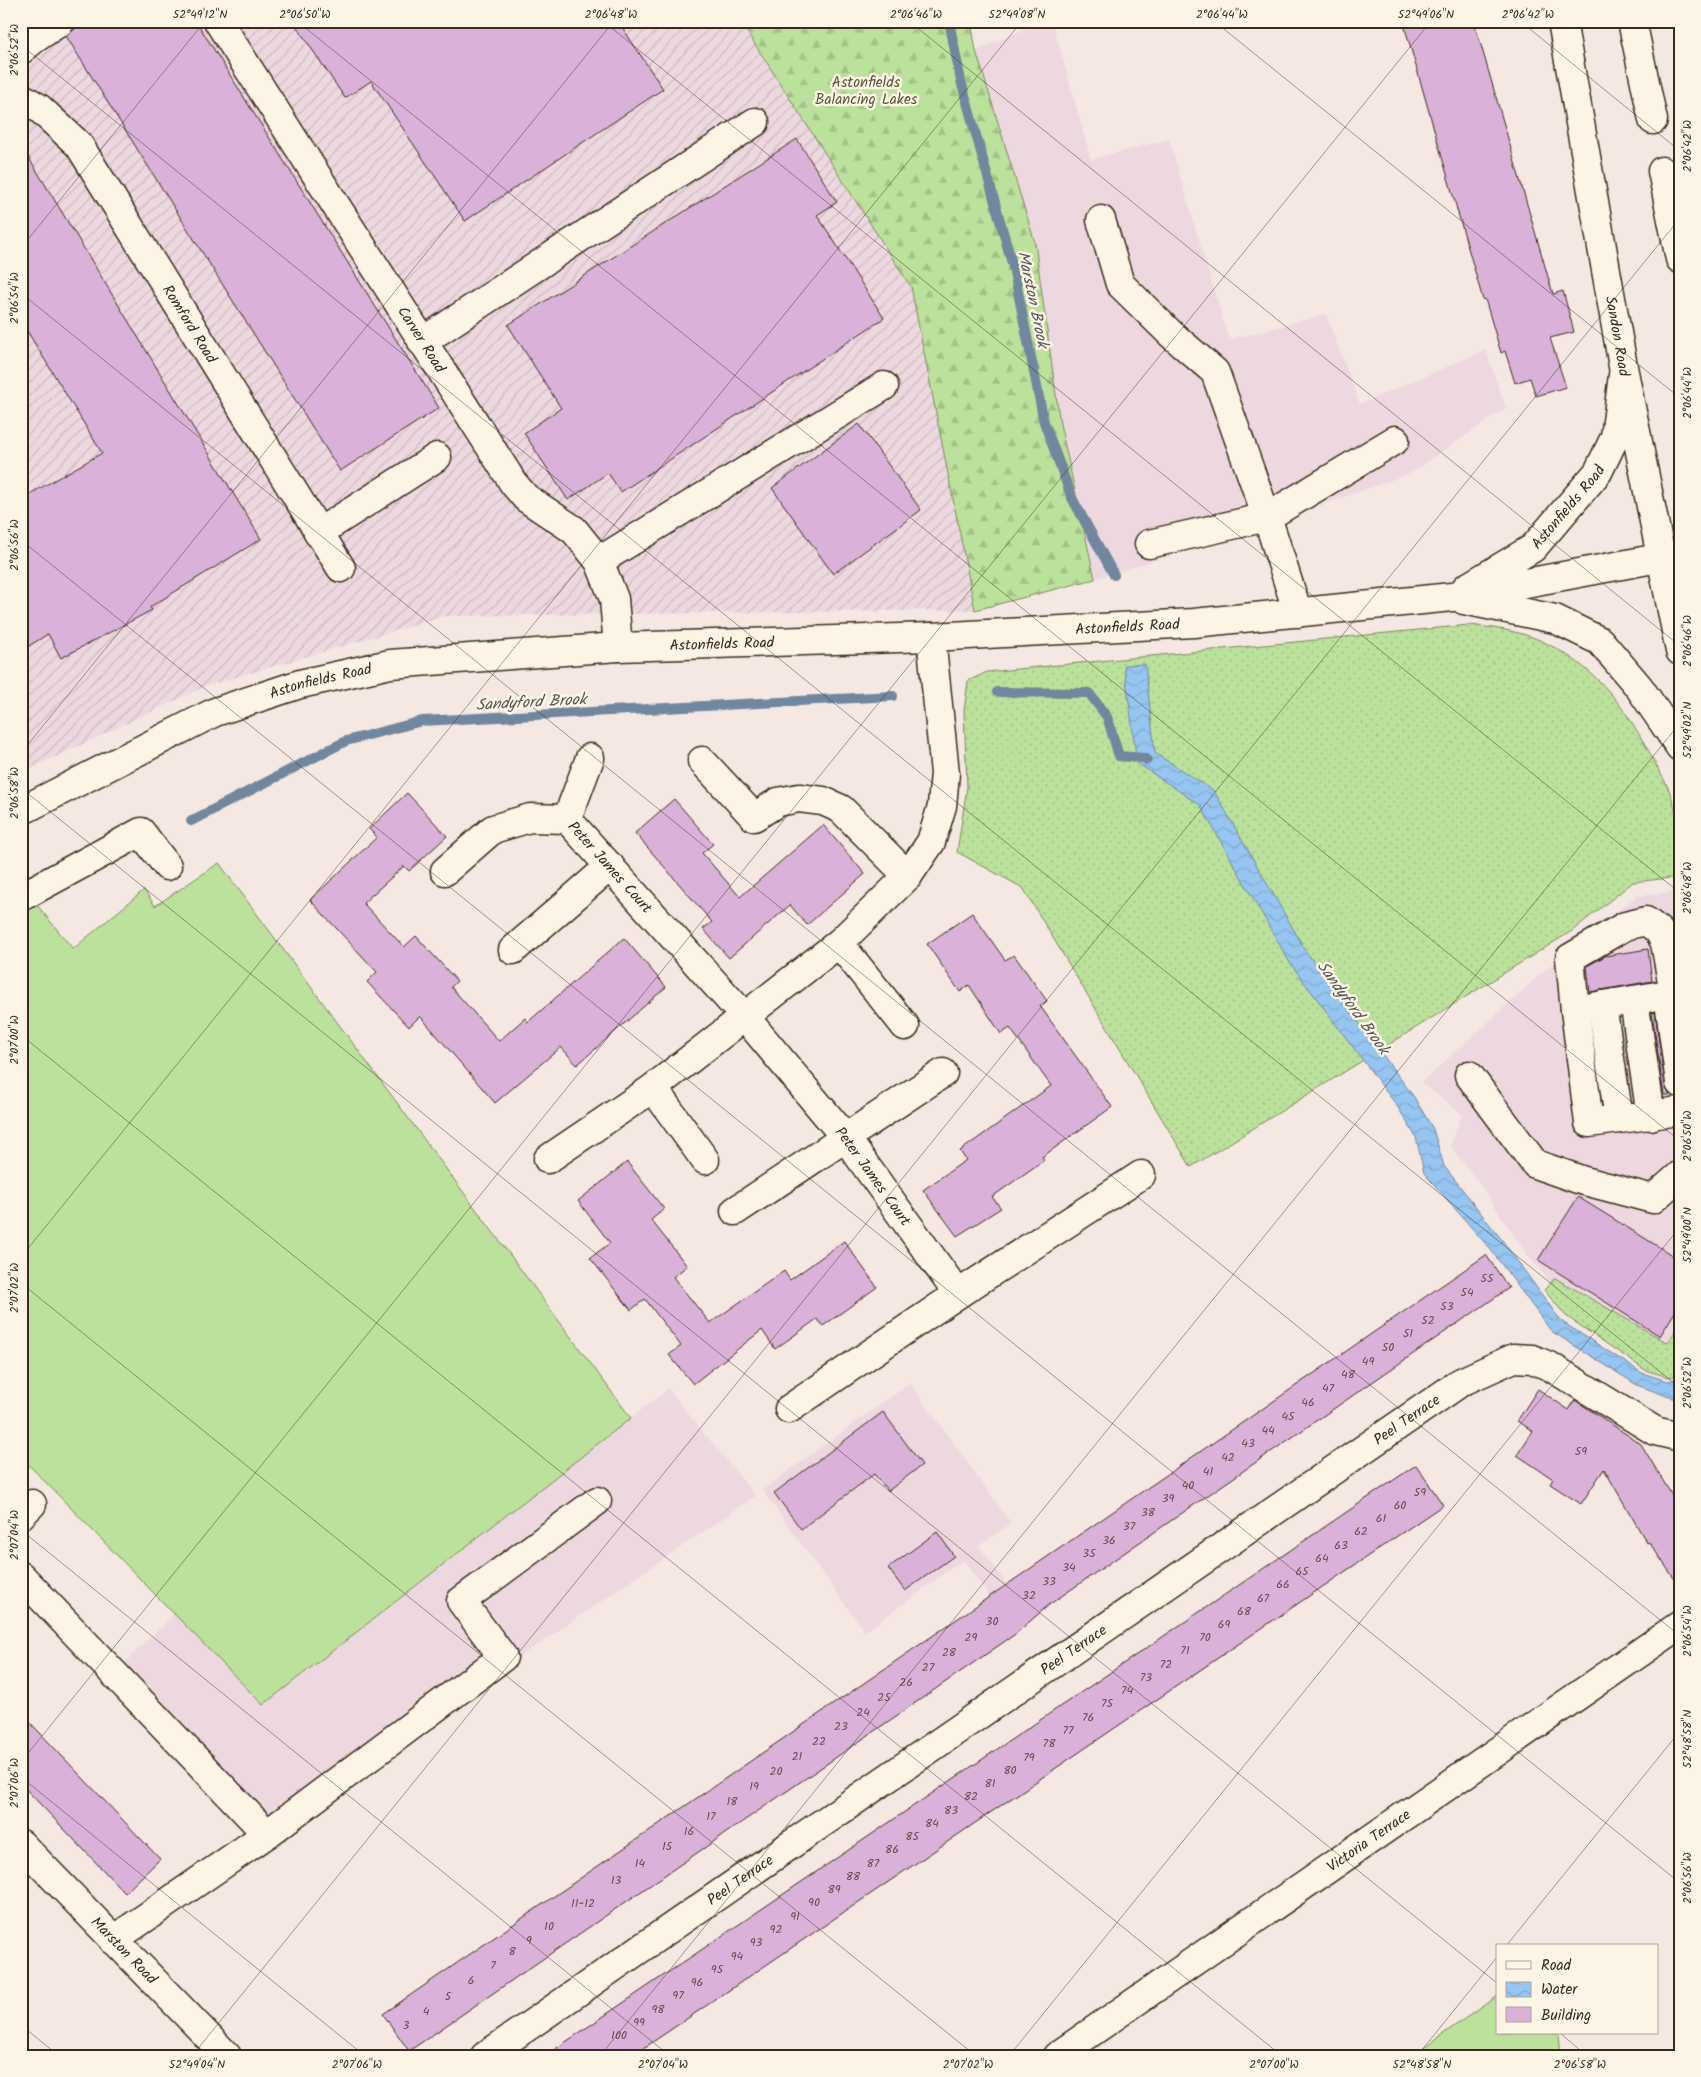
<svg xmlns="http://www.w3.org/2000/svg" width="1701" height="2077" font-family="Kalam,sans-serif">
<defs>
<pattern id="industrial-furrows" width="10" height="10" patternUnits="userSpaceOnUse" patternTransform="scale(1.25)"><rect width="10" height="10" fill="#edd8e0"/><path d="M-1 1l2-2M0 10L10 0M9 11l2-2" fill="none" stroke="#ccbac0"/></pattern>
<pattern id="grass-dots" width="8" height="8" patternUnits="userSpaceOnUse" patternTransform="scale(1.25)"><rect width="8" height="8" fill="#bce19c"/><path d="M2 2h.1M6 6h.1" fill="none" stroke="#a2c186" stroke-width="1.8" stroke-linecap="round"/></pattern>
<pattern id="forest-firs" width="22" height="20" patternUnits="userSpaceOnUse" patternTransform="scale(1.25)"><rect width="22" height="20" fill="#bce19c"/><path d="M5 1l3.5 6h-7zM16 11l3.5 6h-7z" fill="#a2c186"/></pattern>
<pattern id="water-waves" width="16" height="10" patternUnits="userSpaceOnUse" patternTransform="scale(1.25)"><rect width="16" height="10" fill="#96c5f1"/><path d="M0 5q4-4 8 0t8 0" fill="none" stroke="#82a9ce"/></pattern>
</defs>
<rect width="100%" height="100%" fill="#f5e8e3"/>
<filter id="ink" filterUnits="userSpaceOnUse"><feTurbulence type="fractalNoise" baseFrequency=".02" numOctaves="2"/><feDisplacementMap in="SourceGraphic" scale="10" xChannelSelector="R" yChannelSelector="G"/><feConvolveMatrix kernelMatrix="1 2 1 2 8 2 1 2 1" color-interpolation-filters="sRGB"/></filter>
<g filter="url(#ink)">
<g fill="#edd8e0">
<path d="M1042 21H1052L1091 159 1169 139 1229 340 1326 314 1360 404 1486 350 1506 408 1411 473 1275 522 1095 579 976 51Z"/>
<path d="M1680 891V1336L1671 1351 1550 1282 1527 1255 1481 1186 1450 1146 1462 1114 1421 1083 1576 942 1637 896Z"/>
<path d="M910 1383 1011 1523 979 1546 1033 1619 1015 1631 963 1560 865 1632 762 1490Z"/>
<path d="M668 1389 756 1496 270 1827 112 1675 174 1614 263 1705Z"/>
</g>
<path fill="url(#industrial-furrows)" d="M21 21H740L911 287 975 610 446 616 206 686 21 773Z"/>
<g fill="url(#grass-dots)" stroke="#7c865d">
<path d="M1469 625C1496 628 1522 631 1546 643 1600 670 1627 710 1654 761 1659 772 1667 783 1671 795 1680 822 1680 849 1680 877L1633 882 1572 931 1191 1167 1023 888 957 852 967 787 964 711 968 681 987 672Z"/>
<path d="M1555 1278 1668 1343 1680 1323V1375L1668 1377 1645 1370 1566 1316 1544 1290Z"/>
</g>
<path fill="url(#forest-firs)" stroke="#7c865d" d="M740 21H971L976 51 1035 243 1060 424 1095 579 975 610 911 287Z"/>
<g fill="#bce19c" stroke="#7c865d">
<path d="M219 863 631 1418 263 1705 21 1457V907L32 899 73 949 144 890 155 906Z"/>
<path d="M1497 1996V2033H1559L1561 2056H1412Z"/>
</g>
<path fill="url(#water-waves)" stroke="#72879d" d="M1145 664 1155 753 1214 791 1307 953 1414 1097 1433 1129 1444 1166 1502 1240 1561 1321 1642 1373 1668 1381 1680 1378V1401L1637 1385 1551 1331 1491 1250 1424 1173 1416 1137 1397 1106 1290 963 1200 805 1137 763 1124 665Z"/>
<g fill="none" stroke-linecap="round" stroke-linejoin="round">
<g stroke="#72879d" stroke-width="10">
<path d="M949 21 961 81 1013 267 1044 422 1072 498 1114 575"/>
<path d="M997 692 1089 693 1107 717 1119 756 1144 758 1147 760"/>
<path d="M191 821 346 741 422 721 893 696"/>
</g>
</g>
<g fill="#dab2d9" stroke="#3b2a1e">
<path d="M84 21H196L439 408 340 471 66 36Z"/>
<path d="M293 21H618L663 89 465 221 371 81 345 98Z"/>
<path d="M1403 21H1474L1553 294 1563 291 1574 332 1550 338 1566 387 1536 396 1530 378 1515 383 1505 351 1501 353 1485 299 1483 300Z"/>
<path d="M797 139 837 202 817 215 884 318 621 492 608 473 568 500 524 433 561 408 508 325Z"/>
<path d="M21 145 261 539 150 607 152 610 61 658 48 634 21 651V499L102 453 21 321Z"/>
<path d="M859 424 921 510 833 574 772 488Z"/>
<path d="M407 793 447 836 409 871 404 866 363 903 404 947 416 936 457 981 451 987 499 1041 525 1018 528 1022 624 938 666 987 577 1065 561 1047 495 1103 420 1016 409 1027 367 982 377 972 310 900 377 837 369 829Z"/>
<path d="M674 799 713 844 702 853 740 897 823 825 865 874 807 925 790 905 729 958 703 929 712 922 635 833Z"/>
<path d="M972 913 1005 960 1014 955 1047 1001 1040 1006 1112 1107 1042 1157 1044 1160 992 1197 1001 1208 957 1236 923 1190 966 1160 960 1151 1051 1086 1010 1028 1001 1034 969 985 960 992 927 944Z"/>
<path d="M1648 949 1652 981 1590 992 1587 966 1605 956Z"/>
<path d="M1655 1012 1665 1085 1670 1095H1664L1652 1013Z"/>
<path d="M627 1162 664 1209 651 1220 687 1266 673 1277 710 1323 784 1271 790 1280 844 1241 877 1287 823 1326 817 1319 775 1349 762 1330 693 1384 669 1355 681 1346 645 1299 631 1310 590 1258 610 1243 578 1201Z"/>
<path d="M1578 1197 1680 1260V1304L1660 1336 1538 1260Z"/>
<path d="M1486 1255 1509 1288 1050 1604 1014 1635 409 2051 383 2014Z"/>
<path d="M1538 1389 1569 1410 1575 1400 1641 1444 1680 1509V1587L1649 1542 1647 1543 1604 1469 1581 1504 1550 1484 1553 1479 1517 1455 1533 1431 1517 1421Z"/>
<path d="M883 1412 922 1465 888 1491 874 1474 801 1529 774 1493Z"/>
<path d="M1416 1465 1443 1505 778 1957 632 2056H545Z"/>
<path d="M937 1532 954 1556 905 1591 888 1568Z"/>
<path d="M21 1713 160 1859 125 1893 21 1784Z"/>
</g>
<g fill="none" stroke-linecap="round" stroke-linejoin="round">
<defs>
<g id="minor">
<path id="s1" d="M218 21 514 484 526 498 574 530 599 561 614 599 618 647"/>
<path d="M1632 21 1653 120"/>
<path d="M21 50 34 39 61 21"/>
<path id="s2" d="M21 97 39 108 79 145 341 568"/>
<path d="M1662 171 1680 259"/>
<path d="M1101 220 1120 284 1171 334 1215 372 1272 532 1298 613"/>
<path d="M422 342 755 122"/>
<path d="M318 533 437 457"/>
<path d="M1149 544 1267 517 1395 440"/>
<path d="M599 561 884 386"/>
<path id="s3" d="M1466 588 1533 548 1598 472 1615 437 1623 375"/>
<path d="M1464 600 1555 619 1600 641 1639 687 1680 747"/>
<path d="M702 761 754 817 778 802 799 798 823 801 841 809 908 876"/>
<path id="s4" d="M21 811 215 712 300 684 390 664 618 647 931 637 1194 623 1452 597 1680 554"/>
<path d="M567 819 590 758"/>
<path id="s5" d="M445 871 493 829 530 818 567 819 745 1017 845 1137 958 1294"/>
<path d="M21 897 141 832 167 866"/>
<path d="M839 943 905 1026"/>
<path d="M513 950 610 866"/>
<path d="M1680 992 1575 1010 1589 1123 1680 1111"/>
<path d="M1668 994 1680 1083"/>
<path d="M1634 1000 1651 1116"/>
<path d="M1602 1005 1619 1119"/>
<path d="M1575 1010 1570 958 1625 926 1646 921 1659 931 1665 943 1674 993"/>
<path d="M1469 1075 1535 1164 1581 1180 1653 1199 1680 1175"/>
<path d="M653 1088 705 1160"/>
<path d="M548 1159 653 1088 839 943 908 876 931 842 942 806 945 773 931 637"/>
<path d="M735 1211 943 1073"/>
<path d="M789 1409 958 1294 1141 1175"/>
<path d="M21 1515 32 1504"/>
<path d="M21 1576 267 1834 113 1940"/>
<path d="M267 1834 503 1657 461 1601 597 1501"/>
<path id="s6" d="M21 1844 227 2056"/>
<path id="s7" d="M485 2056 1461 1382 1514 1358 1532 1359 1551 1367 1655 1431 1680 1437"/>
<path id="s8" d="M1057 2056 1680 1625"/>
</g>
<g id="major">
<path id="s9" d="M1562 21 1624 372 1680 651"/>
</g>
</defs>
<use href="#minor" stroke="#3b2a1e" stroke-width="31"/>
<use href="#major" stroke="#3b2a1e" stroke-width="31"/>
<use href="#minor" stroke="#fcf5e5" stroke-width="28"/>
<use href="#major" stroke="#fcf5e5" stroke-width="28"/>
</g>
</g>
<path fill="none" stroke="#3b2a1e" stroke-width="1" stroke-opacity="0.45" d="M297 21 1680 1141M603 21 1680 893M909 21 1680 646M1214 21 1680 398M1520 21 1680 151M21 45 1680 1388M21 248 205 21M21 293 1680 1636M21 540 1680 1883M21 753 614 21M21 788 1497 1983M21 1035 1282 2056M21 1257 1022 21M21 1283 976 2056M21 1530 670 2056M21 1762 1431 21M21 1777 365 2056M1506 1946 1680 1731M21 2025 59 2056M1560 2033 1587 2056M192 2056 1680 218M600 2056 1680 723M1009 2056 1680 1227M1417 2056 1497 1957"/>
<g text-anchor="middle" stroke-width="5" stroke-linejoin="round" paint-order="stroke">
<g font-size="12" fill="#634c4d">
<text x="1487" y="1282">55</text>
<text x="1467" y="1296">54</text>
<text x="1447" y="1310">53</text>
<text x="1428" y="1324">52</text>
<text x="1408" y="1337">51</text>
<text x="1388" y="1351">50</text>
<text x="1368" y="1365">49</text>
<text x="1348" y="1378">48</text>
<text x="1328" y="1392">47</text>
<text x="1308" y="1406">46</text>
<text x="1288" y="1420">45</text>
<text x="1268" y="1434">44</text>
<text x="1248" y="1447">43</text>
<text x="1581" y="1455">59</text>
<text x="1228" y="1461">42</text>
<text x="1208" y="1475">41</text>
<text x="1188" y="1489">40</text>
<text x="1420" y="1496">59</text>
<text x="1168" y="1502">39</text>
<text x="1400" y="1509">60</text>
<text x="1148" y="1516">38</text>
<text x="1381" y="1522">61</text>
<text x="1129" y="1530">37</text>
<text x="1361" y="1535">62</text>
<text x="1109" y="1544">36</text>
<text x="1341" y="1549">63</text>
<text x="1089" y="1557">35</text>
<text x="1322" y="1562">64</text>
<text x="1069" y="1571">34</text>
<text x="1302" y="1575">65</text>
<text x="1049" y="1585">33</text>
<text x="1283" y="1588">66</text>
<text x="1029" y="1599">32</text>
<text x="1263" y="1602">67</text>
<text x="1244" y="1615">68</text>
<text x="992" y="1625">30</text>
<text x="1224" y="1628">69</text>
<text x="971" y="1641">29</text>
<text x="1205" y="1641">70</text>
<text x="1185" y="1654">71</text>
<text x="949" y="1656">28</text>
<text x="1166" y="1668">72</text>
<text x="928" y="1671">27</text>
<text x="1146" y="1681">73</text>
<text x="906" y="1686">26</text>
<text x="1127" y="1694">74</text>
<text x="884" y="1701">25</text>
<text x="1107" y="1707">75</text>
<text x="863" y="1716">24</text>
<text x="1088" y="1721">76</text>
<text x="841" y="1730">23</text>
<text x="1068" y="1734">77</text>
<text x="819" y="1745">22</text>
<text x="1049" y="1747">78</text>
<text x="797" y="1760">21</text>
<text x="1029" y="1761">79</text>
<text x="1010" y="1774">80</text>
<text x="776" y="1775">20</text>
<text x="990" y="1787">81</text>
<text x="754" y="1790">19</text>
<text x="971" y="1800">82</text>
<text x="732" y="1805">18</text>
<text x="951" y="1814">83</text>
<text x="711" y="1820">17</text>
<text x="932" y="1827">84</text>
<text x="689" y="1835">16</text>
<text x="912" y="1840">85</text>
<text x="667" y="1850">15</text>
<text x="892" y="1853">86</text>
<text x="640" y="1867">14</text>
<text x="873" y="1867">87</text>
<text x="853" y="1880">88</text>
<text x="616" y="1884">13</text>
<text x="834" y="1893">89</text>
<text x="814" y="1906">90</text>
<text x="583" y="1907">11-12</text>
<text x="795" y="1920">91</text>
<text x="549" y="1930">10</text>
<text x="776" y="1933">92</text>
<text x="529" y="1944">9</text>
<text x="756" y="1946">93</text>
<text x="512" y="1955">8</text>
<text x="737" y="1960">94</text>
<text x="493" y="1969">7</text>
<text x="717" y="1973">95</text>
<text x="471" y="1984">6</text>
<text x="697" y="1986">96</text>
<text x="678" y="1999">97</text>
<text x="448" y="2000">5</text>
<text x="658" y="2013">98</text>
<text x="426" y="2015">4</text>
<text x="639" y="2026">99</text>
<text x="406" y="2029">3</text>
<text x="619" y="2039">100</text>
</g>
<g font-size="15" fill="#5b583e" stroke="#fcf5e5">
<text x="866" y="87">Astonfields<tspan x="866" dy="17">Balancing Lakes</tspan></text>
</g>
<g font-size="15" fill="#3b2a1e" stroke="#fcf5e5">
<text dy="5" stroke="none"><textPath href="#s2" startOffset="286">Romford Road</textPath></text>
<text dy="5" stroke="none"><textPath href="#s9" startOffset="320">Sandon Road</textPath></text>
<text dy="5" stroke="none"><textPath href="#s1" startOffset="378">Carver Road</textPath></text>
<text dy="5" stroke="none"><textPath href="#s3" startOffset="132">Astonfields Road</textPath></text>
<text dy="5" stroke="none"><textPath href="#s4" startOffset="1138">Astonfields Road</textPath></text>
<text dy="5" stroke="none"><textPath href="#s4" startOffset="732">Astonfields Road</textPath></text>
<text dy="5" stroke="none"><textPath href="#s4" startOffset="328">Astonfields Road</textPath></text>
<text dy="5" stroke="none"><textPath href="#s5" startOffset="204">Peter James Court</textPath></text>
<text dy="5" stroke="none"><textPath href="#s5" startOffset="610">Peter James Court</textPath></text>
<text dy="5" stroke="none"><textPath href="#s7" startOffset="1120">Peel Terrace</textPath></text>
<text dy="5" stroke="none"><textPath href="#s7" startOffset="715">Peel Terrace</textPath></text>
<text dy="5" stroke="none"><textPath href="#s8" startOffset="379">Victoria Terrace</textPath></text>
<text dy="5" stroke="none"><textPath href="#s7" startOffset="310">Peel Terrace</textPath></text>
<text dy="5" stroke="none"><textPath href="#s6" startOffset="148">Marston Road</textPath></text>
</g>
<g font-size="16" font-style="italic" fill="#56585d" stroke="#fcf5e5">
<text transform="translate(1034 299) rotate(78)" y="6">Marston Brook</text>
<text transform="translate(531 701) rotate(-3)" y="6">Sandyford Brook</text>
<text transform="translate(1354 1007) rotate(54)" y="6">Sandyford Brook</text>
</g>
</g>
<rect width="1701" height="2077" fill="none" stroke="#fcf5e5" stroke-width="55"/>
<rect x="1496" y="1944" width="162" height="90" fill="#fcf5e5" stroke="#afa495"/>
<rect x="1506" y="1961" width="25" height="8" fill="#fcf5e5" stroke="#afa495"/>
<text x="1541" y="1970" font-size="15" fill="#3b2a1e">Road</text>
<rect x="1506" y="1982" width="25" height="15" fill="url(#water-waves)" stroke="#afa495"/>
<text x="1541" y="1994" font-size="15" fill="#3b2a1e">Water</text>
<rect x="1506" y="2007" width="25" height="15" fill="#dab2d9" stroke="#afa495"/>
<text x="1541" y="2020" font-size="15" fill="#3b2a1e">Building</text>
<rect x="28" y="28" width="1646" height="2022" fill="none" stroke="#3b2a1e" stroke-width="2"/>
<g font-size="12" text-anchor="middle" fill="#3b2a1e">
<text x="200" y="18">52°49'12"N</text>
<text x="305" y="18">2°06'50"W</text>
<text x="611" y="18">2°06'48"W</text>
<text x="916" y="18">2°06'46"W</text>
<text x="1017" y="18">52°49'08"N</text>
<text x="1222" y="18">2°06'44"W</text>
<text x="1426" y="18">52°49'06"N</text>
<text x="1528" y="18">2°06'42"W</text>
<text transform="translate(14 50) rotate(-90)" y="4">2°06'52"W</text>
<text transform="translate(1687 146) rotate(-90)" y="4">2°06'42"W</text>
<text transform="translate(14 298) rotate(-90)" y="4">2°06'54"W</text>
<text transform="translate(1687 393) rotate(-90)" y="4">2°06'44"W</text>
<text transform="translate(14 545) rotate(-90)" y="4">2°06'56"W</text>
<text transform="translate(1687 641) rotate(-90)" y="4">2°06'46"W</text>
<text transform="translate(1687 730) rotate(-90)" y="4">52°49'02"N</text>
<text transform="translate(14 793) rotate(-90)" y="4">2°06'58"W</text>
<text transform="translate(1687 888) rotate(-90)" y="4">2°06'48"W</text>
<text transform="translate(14 1040) rotate(-90)" y="4">2°07'00"W</text>
<text transform="translate(1687 1136) rotate(-90)" y="4">2°06'50"W</text>
<text transform="translate(1687 1235) rotate(-90)" y="4">52°49'00"N</text>
<text transform="translate(14 1288) rotate(-90)" y="4">2°07'02"W</text>
<text transform="translate(1687 1383) rotate(-90)" y="4">2°06'52"W</text>
<text transform="translate(14 1535) rotate(-90)" y="4">2°07'04"W</text>
<text transform="translate(1687 1631) rotate(-90)" y="4">2°06'54"W</text>
<text transform="translate(1687 1739) rotate(-90)" y="4">52°48'58"N</text>
<text transform="translate(14 1783) rotate(-90)" y="4">2°07'06"W</text>
<text transform="translate(1687 1878) rotate(-90)" y="4">2°06'56"W</text>
<text x="197" y="2068">52°49'04"N</text>
<text x="357" y="2068">2°07'06"W</text>
<text x="663" y="2068">2°07'04"W</text>
<text x="968" y="2068">2°07'02"W</text>
<text x="1274" y="2068">2°07'00"W</text>
<text x="1422" y="2068">52°48'58"N</text>
<text x="1580" y="2068">2°06'58"W</text>
</g>
</svg>
